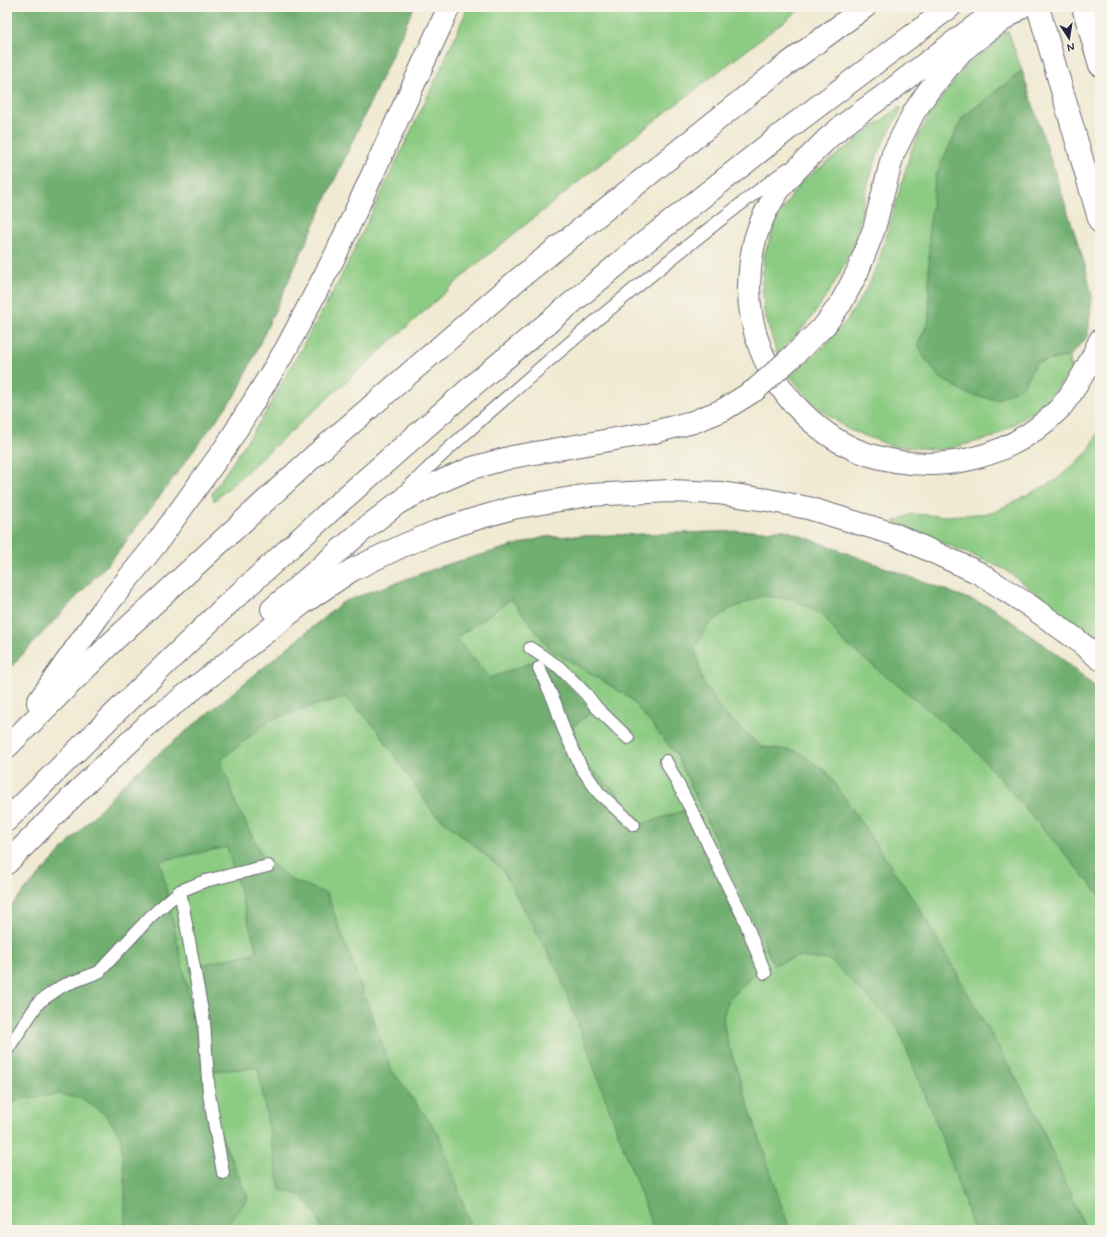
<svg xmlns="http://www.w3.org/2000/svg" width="1107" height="1237" font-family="Mynerve,sans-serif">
<rect width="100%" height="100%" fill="#f7f3e8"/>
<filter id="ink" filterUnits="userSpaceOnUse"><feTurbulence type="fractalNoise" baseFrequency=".025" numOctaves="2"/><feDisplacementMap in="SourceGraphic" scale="8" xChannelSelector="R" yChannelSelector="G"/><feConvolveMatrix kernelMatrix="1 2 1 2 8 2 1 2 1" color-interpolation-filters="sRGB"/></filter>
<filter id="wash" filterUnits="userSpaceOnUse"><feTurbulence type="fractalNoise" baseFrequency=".012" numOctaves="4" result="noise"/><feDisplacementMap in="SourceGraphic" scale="16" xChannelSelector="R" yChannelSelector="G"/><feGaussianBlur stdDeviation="0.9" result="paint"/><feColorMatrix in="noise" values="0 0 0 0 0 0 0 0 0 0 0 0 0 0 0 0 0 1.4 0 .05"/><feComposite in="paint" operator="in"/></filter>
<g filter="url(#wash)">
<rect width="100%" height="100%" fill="#f0ead2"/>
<g fill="#8bcb82" stroke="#56765e">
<path d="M468 7H803L640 132 472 268 214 501 212 493 263 417 340 279 443 64Z"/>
<path d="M1008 31 1022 71 963 117 930 291 929 320 918 344 1023 386 1036 363 1070 356 1071 372 1041 407 994 437 944 450 892 446 847 429 814 404 790 376 823 347 847 320 868 286 878 264 912 148 930 113 967 65Z"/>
<path d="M900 107 902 109C890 130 877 151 871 174 863 198 861 224 852 248 836 285 808 328 777 354L770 332 764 311 762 281 764 255 778 216 801 182Z"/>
<path d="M1100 429V641L1004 569 894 522 912 514 945 516 992 513 1056 480 1088 452Z"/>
<path d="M785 530 993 608 1058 655 1100 691V1230H7V910L127 780 343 602 445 565 545 537Z"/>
</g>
<g fill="#70af70" stroke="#496856">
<path d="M7 7H414L238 391 116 555 7 671Z"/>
<path d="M1022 71 1085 265 1092 296 1088 336 1070 356 1036 363 1023 386 997 400 968 394 939 377 924 357 918 344 929 320V228L936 175 963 117Z"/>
<path d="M785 530 993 608 1058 655 1100 691V895L968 742 841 640 825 617 794 599 762 596 730 609 708 625 695 648 702 680 722 712 762 747 797 751 827 772 923 914 1033 1108 1086 1230H974L944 1143 898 1028 830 960 797 957 774 965 676 754 629 697 550 649 511 599 456 638 490 678 530 663 540 658 592 712 572 727 573 752 617 793 643 824 685 810 759 970 728 1000 723 1018 726 1037 785 1216 791 1230H654L559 973 502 869 432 811 376 728 346 697 312 706 270 720 221 760 237 806 263 857 292 880 327 894 391 1069 438 1133 464 1206 472 1230H322L316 1213 300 1195 280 1190 258 1068 211 1071 190 967 257 952 227 847 160 861 217 1127 248 1198 224 1230H125V1178L120 1135 105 1114 81 1099 59 1094 18 1099 7 1110V910L127 780 343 602 445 565 545 537Z"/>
</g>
</g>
<g filter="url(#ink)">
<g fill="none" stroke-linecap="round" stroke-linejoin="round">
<defs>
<g id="service">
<path d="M402 493C420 477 437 459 455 443 562 347 672 255 787 169"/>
<path d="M530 648 559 667 586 694 596 707 628 738"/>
<path d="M539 668 555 703 564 730 581 767 599 793 634 825"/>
<path d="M666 761 697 821 723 876 744 918 765 973"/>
<path d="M180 891 204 1022 209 1094 223 1173"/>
<path d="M7 1050 39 1002 62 986 99 972 151 916 180 891 205 881 268 866"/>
</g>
<g id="motorway">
<path d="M1001 7C961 36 921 67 882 97 864 110 845 123 828 138 821 145 813 153 806 160 796 170 787 179 779 190 756 223 750 249 749 288 749 330 765 371 793 403 813 425 839 445 867 454 935 476 1008 461 1059 409 1063 405 1066 400 1070 395 1083 376 1091 362 1100 340"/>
<path d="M1038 7 1100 222"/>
<path d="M1083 7 1100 65"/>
<path d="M794 355 825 325 841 303 857 273 874 229 893 154 914 112 929 90 962 51 985 33 1021 7"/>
<path d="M272 609 362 531 398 503 437 483 472 468 512 457 650 433 693 422 723 410 755 390"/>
<path d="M38 702 102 611 156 544 227 445 286 349 336 254 449 7"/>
<path d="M146 726 303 603 352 570 402 546 438 531 475 519 513 508 589 495 670 491 719 493 768 500 808 508 894 534 979 573 1030 606 1076 639 1100 659"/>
<path d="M7 747 110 644 314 456 516 281 778 71 865 7"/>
<path d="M7 820 120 708 228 604 339 503 477 382 635 250 797 122 950 7"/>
<path d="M7 863 82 787 157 716"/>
</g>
</defs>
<use href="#service" stroke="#6a6870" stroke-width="14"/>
<use href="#motorway" stroke="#6a6870" stroke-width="24"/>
<use href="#service" stroke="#fff" stroke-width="12"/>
<use href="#motorway" stroke="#fff" stroke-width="22"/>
<defs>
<path id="motorway-bridge" d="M755 390 794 355"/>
</defs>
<use href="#motorway-bridge" stroke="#6a6870" stroke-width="24" stroke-linecap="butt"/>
<use href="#motorway-bridge" stroke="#fff" stroke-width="22"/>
</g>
</g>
<rect width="1107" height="1237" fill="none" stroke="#f7f3e8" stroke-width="24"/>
<g transform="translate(1069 38) rotate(168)" stroke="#f7f3e8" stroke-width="3" paint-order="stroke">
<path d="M0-3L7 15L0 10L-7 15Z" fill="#22223b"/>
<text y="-6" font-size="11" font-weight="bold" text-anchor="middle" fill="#22223b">N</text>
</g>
</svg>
